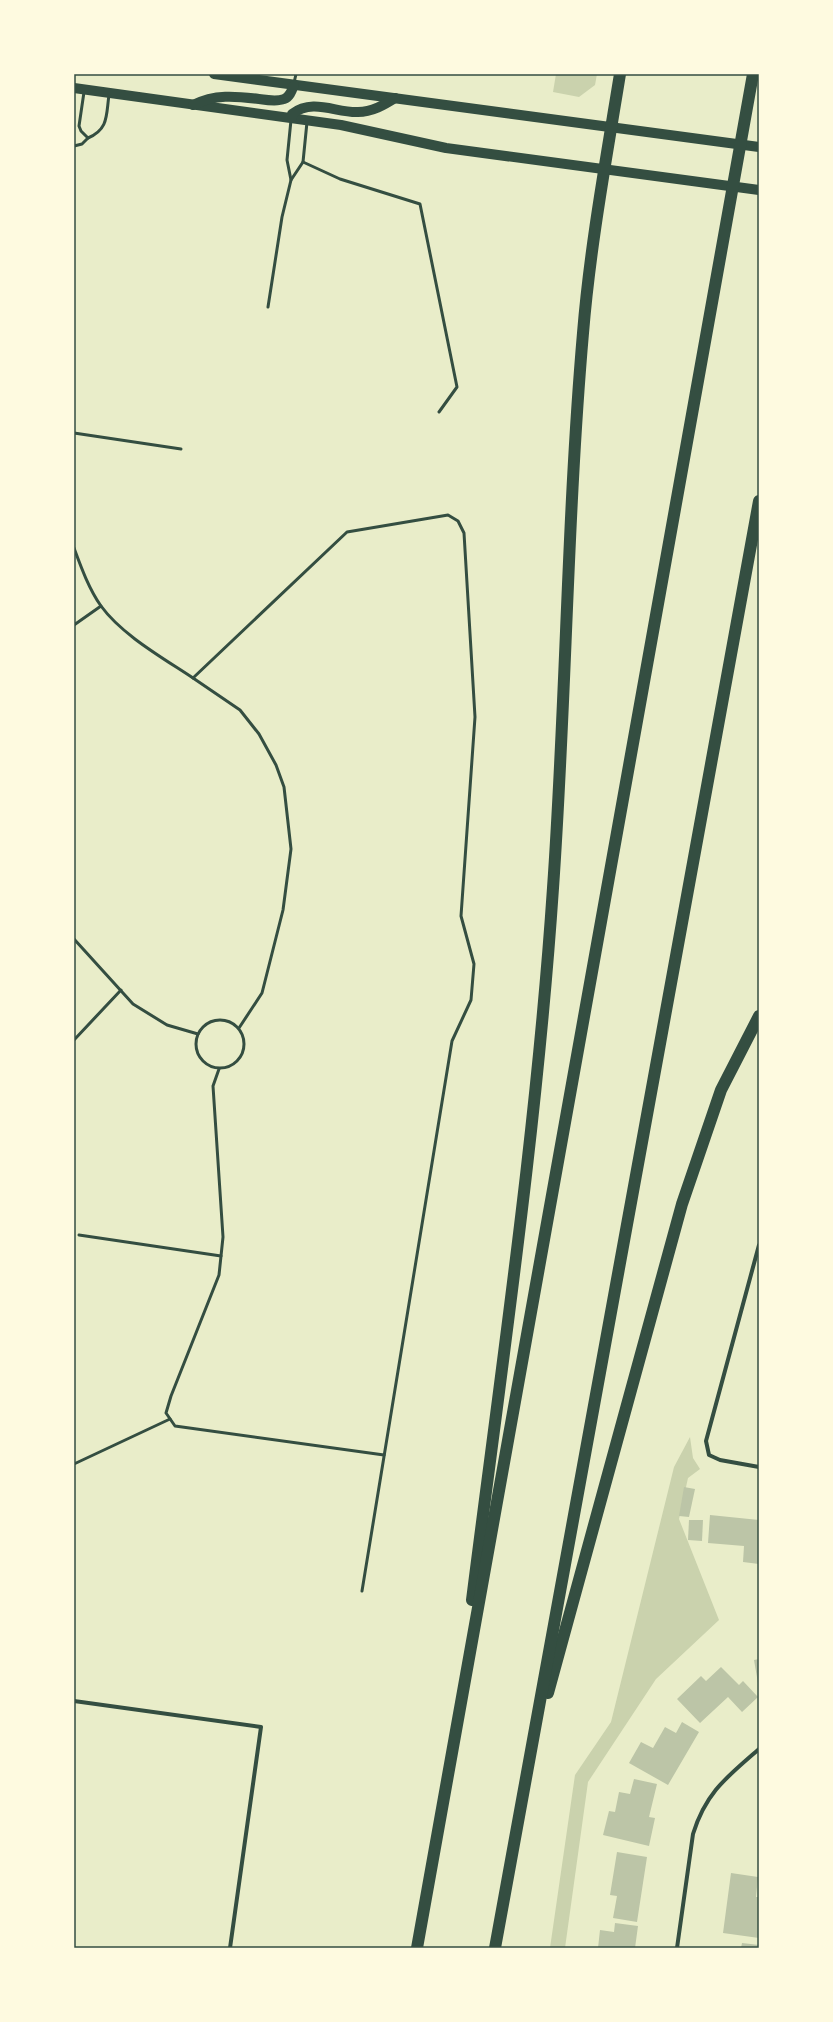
<svg xmlns="http://www.w3.org/2000/svg" width="833" height="2022" font-family="Rubik,sans-serif">
<rect width="100%" height="100%" fill="#e9edc9"/>
<g fill="#cad2ad">
<path d="M556 74H597L595 85 579 97 553 92Z"/>
<path d="M690 1437 693 1458 700 1469 688 1478 679 1519 719 1620 656 1679 588 1782 565 1948H550L575 1775 611 1722 674 1467Z"/>
</g>
<g fill="#bcc5a7">
<path d="M684 1487 695 1489 689 1517 679 1516Z"/>
<path d="M710 1515 759 1520V1564L743 1562 744 1546 708 1543Z"/>
<path d="M689 1520H703L702 1541 688 1540Z"/>
<path d="M759 1659V1683H758L754 1660Z"/>
<path d="M721 1667 739 1685 743 1681 758 1697 742 1712 728 1697 700 1723 677 1699 701 1676 706 1681Z"/>
<path d="M682 1722 699 1732 668 1785 629 1763 641 1742 653 1748 665 1727 676 1733Z"/>
<path d="M634 1779 657 1784 649 1817 655 1818 649 1846 603 1835 609 1811 615 1812 619 1792 630 1794Z"/>
<path d="M617 1852 647 1857 637 1922 613 1918 617 1896 610 1895Z"/>
<path d="M731 1873 758 1877 756 1897H759V1938L723 1933Z"/>
<path d="M615 1923 638 1926 635 1948H598L600 1930 614 1932Z"/>
<path d="M742 1943 759 1945V1948H741Z"/>
</g>
<g fill="none" stroke-linecap="round" stroke-linejoin="round">
<g stroke="#344e41" stroke-width="3">
<path d="M294 83 296 74"/>
<path d="M84 92 79 126 81 131 88 138C109 129 106 115 109 95"/>
<path d="M291 120 287 160 291 180"/>
<path d="M74 146 82 144 88 138"/>
<path d="M303 162 340 179 420 204 457 387 439 412"/>
<path d="M268 307 282 217 291 180 303 162 307 122"/>
<path d="M74 433 181 449"/>
<path d="M74 548C81 567 89 589 101 606 122 635 163 658 193 678L347 532 448 515 458 521 464 533 475 717 461 916 474 964 471 1000 452 1041 362 1591"/>
<path d="M74 625 101 606"/>
<path d="M193 678 240 710 259 734 276 765 284 787 291 849 283 910 262 993 239 1028"/>
<path d="M74 939 133 1004 167 1025 198 1034"/>
<circle cx="220" cy="1044" r="24"/>
<path d="M74 1040 121 990"/>
<path d="M219 1069 213 1086 223 1237 219 1275 171 1396 166 1413 175 1426 384 1455"/>
<path d="M79 1235 221 1256"/>
<path d="M74 1464 170 1419"/>
</g>
<g stroke="#344e41" stroke-width="4">
<path d="M759 1245 706 1441 709 1455 720 1460 759 1467"/>
<path d="M74 1701 261 1727 230 1948"/>
<path d="M677 1948 693 1834C706 1792 727 1777 759 1749"/>
</g>
<g stroke="#344e41" stroke-width="10">
<path d="M214 74 759 147"/>
<path d="M74 88 341 125 446 148 759 190"/>
<path d="M193 105C215 94 235 96 259 99 266 100 277 102 284 99 290 97 292 90 294 85"/>
<path d="M292 118V114C313 98 336 113 358 112 372 112 384 105 395 98"/>
</g>
<g stroke="#344e41" stroke-width="12">
<path d="M472 1600C502 1363 537 1126 553 888 566 703 567 518 583 333 590 247 606 160 620 74"/>
<path d="M548 1693 682 1204 721 1090 759 1016"/>
<path d="M417 1948 753 74"/>
<path d="M495 1948 759 501"/>
</g>
</g>
<rect width="833" height="2022" fill="none" stroke="#fefae0" stroke-width="150"/>
<rect x="75" y="75" width="683" height="1872" fill="none" stroke="#344e41" stroke-width="1.5"/>
</svg>
